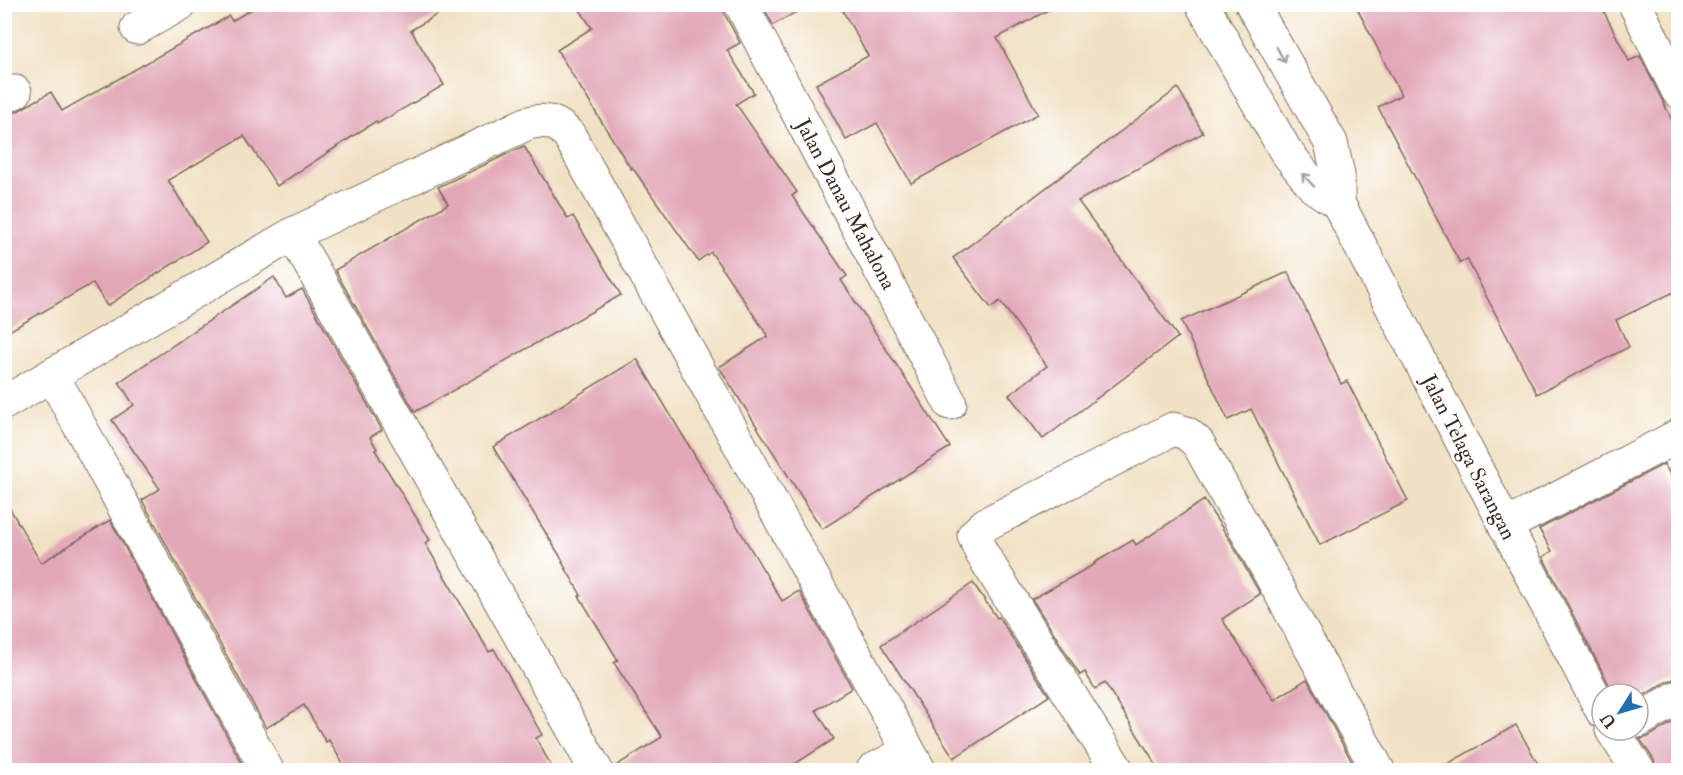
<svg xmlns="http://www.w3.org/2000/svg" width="1683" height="775" font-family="'IM FELL Double Pica',serif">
<rect width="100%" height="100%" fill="#fff"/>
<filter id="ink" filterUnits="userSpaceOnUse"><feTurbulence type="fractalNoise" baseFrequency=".0167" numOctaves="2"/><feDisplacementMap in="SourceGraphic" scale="12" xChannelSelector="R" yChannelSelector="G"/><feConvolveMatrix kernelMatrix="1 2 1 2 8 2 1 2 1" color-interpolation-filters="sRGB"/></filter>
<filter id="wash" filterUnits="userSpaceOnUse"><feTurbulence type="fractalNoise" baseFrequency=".008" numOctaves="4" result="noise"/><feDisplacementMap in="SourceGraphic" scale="24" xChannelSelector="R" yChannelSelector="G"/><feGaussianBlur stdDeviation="1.35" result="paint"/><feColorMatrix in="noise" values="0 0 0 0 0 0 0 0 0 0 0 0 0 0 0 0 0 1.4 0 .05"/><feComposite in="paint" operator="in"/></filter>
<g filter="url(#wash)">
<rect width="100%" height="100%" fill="#f1e1c4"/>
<g id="blocks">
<g fill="#e2a7b9">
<path d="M260 4H455L411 30 444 85 377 124 376 121 277 186 244 136 168 180 207 242 107 306 93 283 4 334V119L51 92 62 111 229 16 232 21Z"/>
<path d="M576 4H722L724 13 740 43 727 50 754 93 736 104 797 192 792 196 847 276 841 280 950 447 822 529 719 367 768 336 711 252 698 261 632 167 631 169 557 50 592 28Z"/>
<path d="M762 4H811L773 25Z"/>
<path d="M839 4H1059L997 38 1038 114 911 183 877 123 846 140 816 84 868 56Z"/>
<path d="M1355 4H1600L1629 61 1640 56 1678 132V290L1616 320 1629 347 1537 394 1467 259 1460 263 1378 107 1401 95Z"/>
<path d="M1178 88 1203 133 1078 201 1178 337 1043 439 1009 395 1047 366 1000 301 991 308 953 258Z"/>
<path d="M524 146 568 219 573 216 621 295 415 412 335 270 448 204 438 187Z"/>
<path d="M1288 272 1341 384 1347 381 1408 501 1320 545 1251 409 1228 420 1181 321Z"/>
<path d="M274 277 286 298 302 289 382 430 370 437 377 449 375 450 430 540 425 543 489 652 494 649 542 735 536 738 554 771H347L329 740 326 742 304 705 266 728 142 500 160 489 112 420 134 405 119 382Z"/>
<path d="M637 359 782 601 799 591 852 688 816 710 834 739 784 771H615L614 767 662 737 614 663 618 660 579 596 581 595 562 562 563 561 493 447Z"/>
<path d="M1664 464 1678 488V678L1668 681 1638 699V694H1614L1543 557 1552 551 1539 529Z"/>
<path d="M4 498 41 563 110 520 246 771H4Z"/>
<path d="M1204 500 1230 540 1260 594 1222 619 1274 700 1307 679 1357 771H1160L1105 683 1095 689 1085 672 1080 675 1032 599 1095 564 1094 563 1133 540 1136 545Z"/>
<path d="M973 583 997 618 999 617 1049 696 954 758 881 645Z"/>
<path d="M1678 719V771H1656L1654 760 1640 739 1648 737Z"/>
<path d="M1516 725 1542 771H1435Z"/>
</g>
</g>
</g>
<g filter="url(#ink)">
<use href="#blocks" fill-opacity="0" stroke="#7b6a58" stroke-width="1.5"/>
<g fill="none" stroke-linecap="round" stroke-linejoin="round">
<defs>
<g id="minor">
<path d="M741 4 950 403"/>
<path d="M1202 4 1285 150 1314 187 1338 203"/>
<path d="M1252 4 1331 143 1338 175V203L1602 711"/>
<path d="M1635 4 1678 91"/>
<path d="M137 28 180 4"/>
<path d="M4 97 15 92"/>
<path d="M293 234 596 770"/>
<path d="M52 375 267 770"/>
<path d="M4 403 293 234 528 123C545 119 556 121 569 135L919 770"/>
<path d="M1505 526 1678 436"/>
<path d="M1638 721 1678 697"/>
<path d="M1612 730 1638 770"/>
<path d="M873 770 908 752"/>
<path d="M1117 770 981 552 974 535 986 524 1173 429 1186 433 1198 443 1378 770"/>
</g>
</defs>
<use href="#minor" stroke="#7b6a58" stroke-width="35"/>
<use href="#minor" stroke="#fff" stroke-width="33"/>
</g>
<defs><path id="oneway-shaft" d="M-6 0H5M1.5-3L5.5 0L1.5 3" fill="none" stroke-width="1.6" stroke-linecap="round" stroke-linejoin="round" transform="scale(1.5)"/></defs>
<g stroke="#a79f9a">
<use href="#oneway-shaft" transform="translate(1281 55) rotate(61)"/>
<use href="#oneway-shaft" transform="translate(1308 180) rotate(-133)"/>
</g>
</g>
<g text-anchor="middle" stroke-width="6" stroke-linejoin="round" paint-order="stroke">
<g font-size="21" fill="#3b2a1e" stroke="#fff">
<text transform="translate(846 204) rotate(62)" y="7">Jalan Danau Mahalona</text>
<text transform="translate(1469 457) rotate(63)" y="7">Jalan Telaga Sarangan</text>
</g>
</g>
<rect width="1683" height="775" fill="none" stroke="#fff" stroke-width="24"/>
<g transform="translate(1620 712) rotate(233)"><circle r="28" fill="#ffffff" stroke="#b1aaa5" stroke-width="1.5"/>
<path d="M0-4.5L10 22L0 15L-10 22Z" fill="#1f6fb2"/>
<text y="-9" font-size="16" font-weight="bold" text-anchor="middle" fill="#3b2a1e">U</text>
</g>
</svg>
